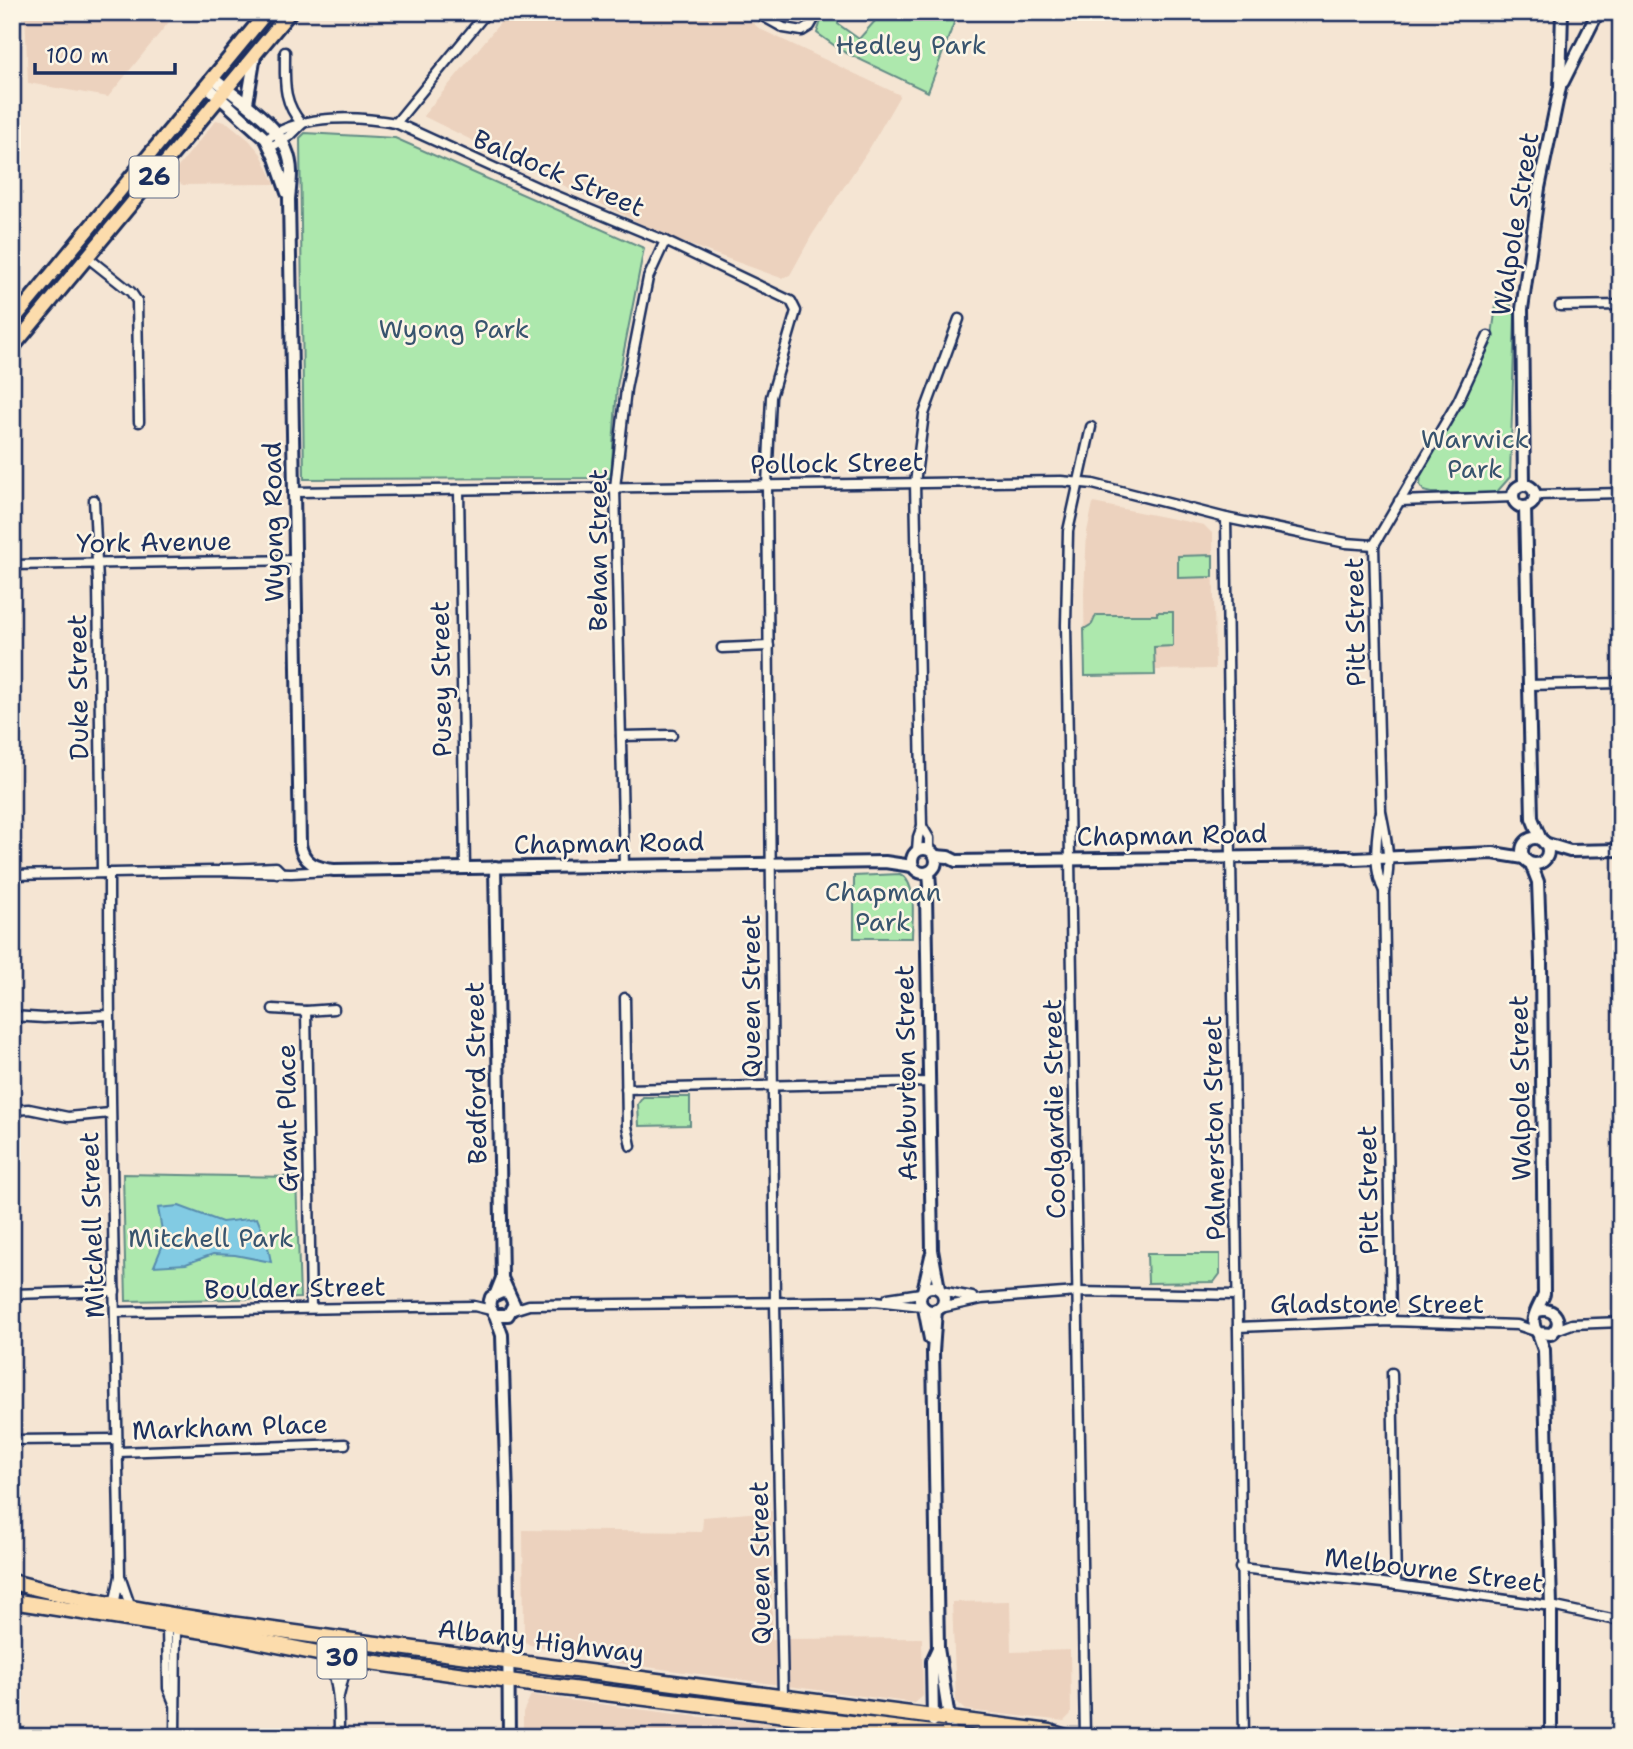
<svg xmlns="http://www.w3.org/2000/svg" width="1633" height="1749" font-family="'Shantell Sans',sans-serif">
<rect width="100%" height="100%" fill="#f5e5d3"/>
<filter id="ink" filterUnits="userSpaceOnUse"><feTurbulence type="fractalNoise" baseFrequency=".0143" numOctaves="2"/><feDisplacementMap in="SourceGraphic" scale="14" xChannelSelector="R" yChannelSelector="G"/><feConvolveMatrix kernelMatrix="1 2 1 2 8 2 1 2 1" color-interpolation-filters="sRGB"/></filter>
<g filter="url(#ink)">
<g fill="#ecd2be">
<path d="M25 12H177L108 97 28 83Z"/>
<path d="M509 12H739L760 29 900 95 869 149 812 235 790 275 781 278 668 237 423 116Z"/>
<path d="M216 120 228 123 249 140 261 154 275 184 183 185 170 177Z"/>
<path d="M1093 503 1204 525 1213 534 1215 669 1155 670V675L1085 676 1084 592 1087 532Z"/>
<path d="M772 1511V1639L922 1638 923 1696 915 1703 617 1663 597 1656 530 1645 524 1641 523 1530 702 1532 703 1517Z"/>
<path d="M1010 1601 1011 1652 1070 1650 1071 1714 1064 1721 965 1710 956 1702 952 1602Z"/>
<path d="M531 1695 691 1716 802 1726 814 1735 841 1737H523V1712Z"/>
</g>
<g fill="#ade8ad" stroke="#648c86" stroke-width="2">
<path d="M824 12H840L838 24 859 39 883 12H958L928 92 842 51 817 33Z"/>
<path d="M305 133 395 138 644 248 617 386 611 478 304 479 300 138Z"/>
<path d="M1497 297 1511 305 1515 315 1510 477 1496 493H1432L1424 491 1420 485 1421 474 1491 344Z"/>
<path d="M1213 555V577L1178 578V556Z"/>
<path d="M1157 612H1173V646L1154 647 1155 675 1085 676 1084 629 1092 624 1096 615H1157Z"/>
<path d="M900 874C918 883 912 920 912 938H854V876Z"/>
<path d="M643 1097H690V1125L639 1126 638 1104Z"/>
<path d="M123 1174 296 1177 300 1298 126 1301Z"/>
<path d="M1147 1254H1220V1274L1214 1282 1148 1283Z"/>
</g>
<path fill="#82cbe3" stroke="#598dae" stroke-width="2" d="M179 1206 222 1222 257 1218 267 1242 271 1262 235 1255 213 1254 186 1264 154 1266 164 1242 158 1208Z"/>
<g fill="none" stroke-linecap="round" stroke-linejoin="round">
<defs>
<g id="street">
<path d="M755 12 784 28 802 31 810 26 818 12"/>
<path d="M285 52C285 81 282 101 302 124"/>
<path d="M396 123 487 12"/>
<path d="M271 136C306 114 357 116 396 123L545 191 665 241 791 301 796 311 771 397 767 486 775 1303 783 1695"/>
<path d="M271 147 291 135 302 124"/>
<path d="M87 257 131 292 137 301 139 422"/>
<path d="M1560 306 1621 305"/>
<path d="M459 490 465 868"/>
<path d="M295 492 1061 481 1093 484 1226 518 1346 543 1374 545"/>
<path d="M1535 495 1621 493"/>
<path d="M94 500 98 582 102 873"/>
<path d="M1399 501 1513 497"/>
<path d="M1226 518 1244 1737"/>
<path d="M12 565 296 560"/>
<path d="M722 648 769 646"/>
<path d="M1528 685 1621 683"/>
<path d="M621 736 672 735"/>
<path d="M1380 815C1376 838 1373 871 1384 891"/>
<path d="M922 826 929 838V849"/>
<path d="M917 850 918 837 922 826 915 483 924 414 959 319"/>
<path d="M624 866 615 488 626 389 648 278 665 241"/>
<path d="M223 869 276 867 280 871 277 873"/>
<path d="M109 873C109 1108 116 1342 120 1576L114 1605"/>
<path d="M12 875 213 871 291 873 328 871"/>
<path d="M625 998 627 1126 631 1146"/>
<path d="M273 1009 306 1011 334 1009"/>
<path d="M306 1011 311 1308"/>
<path d="M12 1016 44 1018 109 1015"/>
<path d="M626 1089 930 1082"/>
<path d="M12 1110 29 1109 68 1117 110 1113"/>
<path d="M941 1291 972 1297"/>
<path d="M12 1294 115 1291"/>
<path d="M888 1298 921 1293"/>
<path d="M940 1308 982 1299 1078 1292 1237 1295"/>
<path d="M513 1310 529 1305 875 1301 922 1306"/>
<path d="M116 1312 474 1306 491 1310"/>
<path d="M1391 1321 1384 891C1393 866 1386 836 1381 811L1374 545 1458 401 1488 336"/>
<path d="M1238 1327 1391 1321 1517 1325 1535 1331"/>
<path d="M1556 1330 1572 1324 1621 1322"/>
<path d="M1392 1373 1396 1585"/>
<path d="M12 1440 117 1439"/>
<path d="M118 1452 345 1444"/>
<path d="M1240 1568 1383 1583 1551 1606 1621 1621"/>
<path d="M121 1579 131 1608"/>
<path d="M167 1624 168 1688 174 1703"/>
<path d="M327 1655C339 1681 339 1709 339 1737"/>
<path d="M339 1696 348 1659"/>
<path d="M175 1737 176 1626"/>
<path d="M1085 1737 1066 625 1068 531 1091 427"/>
</g>
<g id="secondary">
<path d="M213 78C243 104 290 127 291 172 291 181 290 190 289 199L300 844C303 863 316 868 334 870L885 862 912 866"/>
<path d="M1563 82 1598 12"/>
<path d="M207 86 266 139 275 158 287 193"/>
<path d="M247 103 255 55"/>
<circle cx="1524" cy="496" r="11"/>
<path d="M1524 485 1522 309 1539 188 1560 87 1562 12"/>
<path d="M1525 507 1532 818 1541 840"/>
<circle cx="1535" cy="851" r="13"/>
<path d="M1544 843 1570 851 1621 850"/>
<circle cx="924" cy="861" r="12"/>
<path d="M936 856 948 857 956 861 1347 856 1354 859 1493 853 1524 858"/>
<path d="M1531 864 1538 882 1541 962 1544 1294C1539 1308 1527 1320 1538 1333L1551 1334C1565 1323 1555 1306 1538 1311"/>
<path d="M495 867 502 1278 496 1293"/>
<path d="M929 872 930 886 926 894 932 1250 939 1289"/>
<path d="M502 1278 514 1304 508 1315H495C490 1309 488 1305 491 1297L502 1292 508 1293"/>
<circle cx="932" cy="1299" r="12"/>
<path d="M923 1291 931 1256"/>
<path d="M924 1308 930 1339"/>
<path d="M936 1310 933 1352 938 1648 952 1737"/>
<path d="M495 1315 502 1335 507 1499 509 1737"/>
<path d="M1538 1333 1544 1350 1551 1606V1737"/>
<path d="M933 1721 932 1661 938 1648"/>
</g>
<g id="primary">
<path d="M12 322 267 12"/>
<path d="M12 348 290 12"/>
</g>
<g id="highway">
<path d="M12 1582C139 1615 270 1629 399 1647 616 1677 833 1703 1050 1732L1066 1737"/>
<path d="M12 1601 217 1633 348 1659 531 1684 966 1737"/>
</g>
</defs>
<use href="#street" stroke="#1b2f5e" stroke-width="13"/>
<use href="#secondary" stroke="#1b2f5e" stroke-width="16"/>
<use href="#primary" stroke="#1b2f5e" stroke-width="18"/>
<use href="#highway" stroke="#1b2f5e" stroke-width="19"/>
<use href="#street" stroke="#fcf5e5" stroke-width="8"/>
<use href="#secondary" stroke="#fcf5e5" stroke-width="10"/>
<use href="#primary" stroke="#fcdcac" stroke-width="12"/>
<use href="#highway" stroke="#fcdcac" stroke-width="14"/>
</g>
</g>
<g text-anchor="middle" stroke-width="5" stroke-linejoin="round" paint-order="stroke">
<g fill="#fcf5e5" stroke="#5e6a86" stroke-width="2">
<rect x="129.5" y="156.5" width="49" height="41" rx="5"/>
<rect x="317.5" y="1637.5" width="49" height="41" rx="5"/>
</g>
<g font-size="24" font-weight="bold" fill="#1b2f5e">
<text x="154" y="185">26</text>
<text x="342" y="1666">30</text>
</g>
<g font-size="26" fill="#38546e" stroke="#fcf5e5">
<text x="911" y="54">Hedley Park</text>
<text x="454" y="338">Wyong Park</text>
<text x="1475" y="448">Warwick<tspan x="1475" dy="30">Park</tspan></text>
<text x="883" y="901">Chapman<tspan x="883" dy="30">Park</tspan></text>
<text x="211" y="1247">Mitchell Park</text>
</g>
<g font-size="26" fill="#1b2f5e" stroke="#fcf5e5">
<text transform="translate(559 173) rotate(23)" y="9">Baldock Street</text>
<text transform="translate(1515 224) rotate(-81)" y="9">Walpole Street</text>
<text transform="translate(837 463) rotate(-1)" y="9">Pollock Street</text>
<text transform="translate(273 522) rotate(-91)" y="9">Wyong Road</text>
<text transform="translate(154 542) rotate(-1)" y="9">York Avenue</text>
<text transform="translate(598 550) rotate(-90)" y="9">Behan Street</text>
<text transform="translate(1355 622) rotate(-91)" y="9">Pitt Street</text>
<text transform="translate(441 679) rotate(-91)" y="9">Pusey Street</text>
<text transform="translate(78 687) rotate(-91)" y="9">Duke Street</text>
<text transform="translate(1172 835) rotate(-1)" y="9">Chapman Road</text>
<text transform="translate(609 843) rotate(-1)" y="9">Chapman Road</text>
<text transform="translate(751 996) rotate(-90)" y="9">Queen Street</text>
<text transform="translate(476 1073) rotate(-91)" y="9">Bedford Street</text>
<text transform="translate(906 1073) rotate(-91)" y="9">Ashburton Street</text>
<text transform="translate(1520 1088) rotate(-91)" y="9">Walpole Street</text>
<text transform="translate(1054 1109) rotate(-91)" y="9">Coolgardie Street</text>
<text transform="translate(287 1118) rotate(-91)" y="9">Grant Place</text>
<text transform="translate(1214 1128) rotate(-91)" y="9">Palmerston Street</text>
<text transform="translate(1368 1190) rotate(-91)" y="9">Pitt Street</text>
<text transform="translate(92 1225) rotate(-92)" y="9">Mitchell Street</text>
<text transform="translate(295 1288) rotate(-1)" y="9">Boulder Street</text>
<text x="1377" y="1313">Gladstone Street</text>
<text transform="translate(230 1427) rotate(-2)" y="9">Markham Place</text>
<text transform="translate(760 1563) rotate(-91)" y="9">Queen Street</text>
<text transform="translate(1434 1570) rotate(7)" y="9">Melbourne Street</text>
<text transform="translate(541 1641) rotate(7)" y="9">Albany Highway</text>
</g>
</g>
<rect width="1633" height="1749" fill="none" stroke="#fcf5e5" stroke-width="42"/>
<rect x="21" y="21" width="1591" height="1707" fill="none" stroke="#1b2f5e" stroke-width="2.5" filter="url(#ink)"/>
<path d="M35 63v10h140v-10" fill="none" stroke="#1b2f5e" stroke-width="3.5"/>
<text x="46" y="63" font-size="21" fill="#1b2f5e" stroke="#fcf5e5" stroke-width="5" paint-order="stroke">100 m</text>
</svg>
